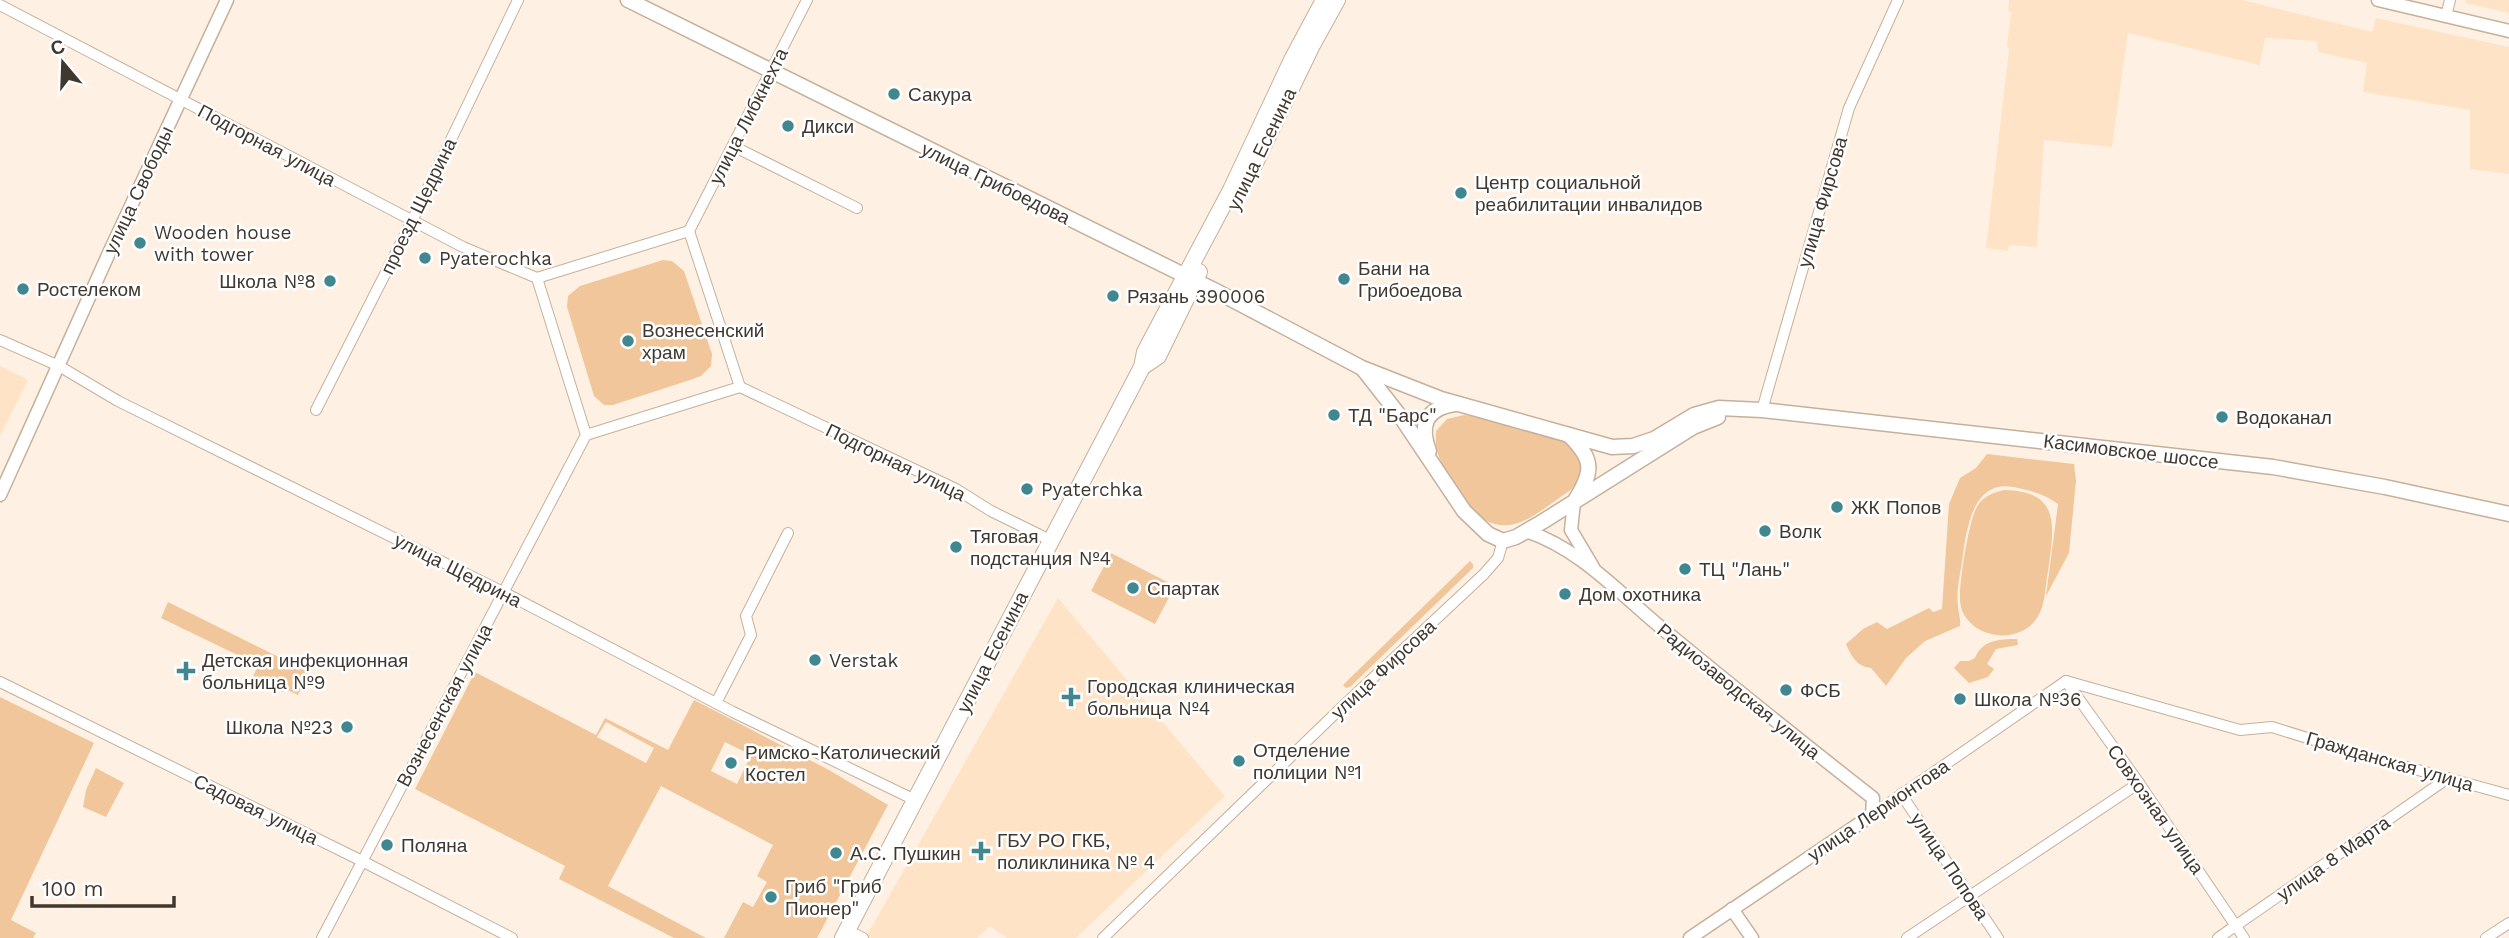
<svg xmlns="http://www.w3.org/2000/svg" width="2509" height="938" font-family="'Work Sans',sans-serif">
<rect width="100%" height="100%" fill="#fef1e3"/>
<g fill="#ffe3c7">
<path d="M2009 0H2242L2372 32 2376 18 2509 47V174L2470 169V110L2363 92 2367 63 2318 52 2317 41 2265 38 2260 65 2128 33 2112 147 2044 140 2037 247 2009 245 2008 251 1986 248 2009 49 2007 46 2011 13 2008 10Z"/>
<path d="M2466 0H2509V13L2465 3Z"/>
<path d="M0 366 28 380 0 436Z"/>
<path d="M1058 598 1225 796 1076 938H1007L990 926 977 938H870L867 935Z"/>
</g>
<g fill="#f0c69a" fill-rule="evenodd">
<path d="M663 260 672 261 684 271 712 354 711 366 701 376 693 379 613 405H604L594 396 567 307 568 296 580 286Z"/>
<path d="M1464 415 1492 419 1565 440C1574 446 1576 451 1580 460 1590 480 1569 491 1555 501 1535 515 1512 534 1487 521 1472 514 1464 499 1455 485 1443 466 1434 456 1436 431L1447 419Z"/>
<path d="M1987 454 2074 464 2076 481 2069 553 2046 596 2058 504C2045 494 2029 490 2013 487 1971 480 1966 533 1962 562 1960 575 1956 591 1958 605 1958 613 1961 618 1960 626L1925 641 1906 658 1886 686 1871 668C1856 666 1852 657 1846 644L1863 629 1877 622 1887 629 1929 608 1933 612 1942 609 1949 504 1960 478 1976 468Z"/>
<path d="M2005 490C2062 491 2054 529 2048 571 2045 586 2046 605 2037 618 2022 641 1984 641 1967 619 1963 614 1960 607 1960 599 1959 583 1969 517 1978 505 1984 496 1994 492 2005 490Z"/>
<path d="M1111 553 1175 586 1155 624 1091 591Z"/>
<path d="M1470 561 1473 564V568L1350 687 1346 688 1343 685Z"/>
<path d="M168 602 309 672 298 695 285 689 283 692 253 677 258 665 161 618Z"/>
<path d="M2017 639 2018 645 1996 649 1987 664 1994 669 1988 677 1969 683 1954 668 1960 661H1969L1975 658C1982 640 1999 639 2017 639Z"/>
<path d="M475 672 596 735 605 718 668 750 694 700 829 770 888 805 817 938H724L743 902 753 907 767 882 757 876 773 845 661 786 608 886 706 938H674L559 879 565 866 415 789ZM606 722 654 748 646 763 597 737ZM725 742 751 755 737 784 711 771Z"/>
<path d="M0 697 94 743 11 920 36 933 33 938H0Z"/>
<path d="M96 768 124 783 106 817 83 807 86 790Z"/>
</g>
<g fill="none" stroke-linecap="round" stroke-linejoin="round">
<defs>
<g id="minor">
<path d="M0 5 463 247 537 278"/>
<path d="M2446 16 2450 0"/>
<path d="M733 146 857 208"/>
<path d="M689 231 807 0"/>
<path d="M0 340 59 366 118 401 503 592 733 712 915 800"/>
<path d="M740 387 956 489 991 511 1050 540"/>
<path d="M316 410 412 221 518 0"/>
<path d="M1762 410 1849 108 1898 0"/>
<path d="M2066 681 2240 730 2272 727 2349 751 2509 795"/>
<path d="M2066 681 2139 783 2244 938"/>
<path d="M0 682 362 861 512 938"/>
<path d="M716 703 751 635 746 616 788 533"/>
<path d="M1901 794 1998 938"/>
<path d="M1872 815 2066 681"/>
<path d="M847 930 863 938"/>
<path d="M322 938 586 435 740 387 689 231 537 278 586 435"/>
<path d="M1103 938 1342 707 1484 574 1498 558 1503 541"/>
<path d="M1907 938 2139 783"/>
<path d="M2218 938 2448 778"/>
<path d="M2486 938 2509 923"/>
</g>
<g id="tertiary">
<path d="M2378 0 2509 31"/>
<path d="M0 495 109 253 227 0"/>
<path d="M1574 502 1571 530 1593 567"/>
<path d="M1526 531C1581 549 1621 595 1664 630 1733 687 1803 743 1873 798L1872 815 1690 938"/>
<path d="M1732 909 1752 938"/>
</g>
<g id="secondary">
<path d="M628 0 1214 290 1362 368 1441 399 1612 447 1633 446 1654 439 1694 415 1719 408 1762 410 2273 467 2385 487 2509 514"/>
<path d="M1363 369 1403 420 1464 511 1488 534 1503 541 1516 537 1542 522 1693 427 1718 417"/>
<path d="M1569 435C1593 459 1594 470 1576 499"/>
<path d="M1429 451C1419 425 1426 408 1455 404"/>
</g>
<g id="primary">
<path d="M1254 165 1311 47 1337 0"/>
<path d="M1142 367 1158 356 1199 272"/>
<path d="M843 938 1142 367 1145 352 1231 190 1292 60 1324 0"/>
</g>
</defs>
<use href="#minor" stroke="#c5b09b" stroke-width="12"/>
<use href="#tertiary" stroke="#c5b09b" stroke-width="15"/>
<use href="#secondary" stroke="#c5b09b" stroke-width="17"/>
<use href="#primary" stroke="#c5b09b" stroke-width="18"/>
<use href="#minor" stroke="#fff" stroke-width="10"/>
<use href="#tertiary" stroke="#fff" stroke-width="12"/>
<use href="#secondary" stroke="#fff" stroke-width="14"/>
<use href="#primary" stroke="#fff" stroke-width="16"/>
</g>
<g fill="#40878f" stroke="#fff" stroke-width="2.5">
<circle cx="894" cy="94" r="7"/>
<circle cx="788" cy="126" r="7"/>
<circle cx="1461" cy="193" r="7"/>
<circle cx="140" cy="243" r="7"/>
<circle cx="425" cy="258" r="7"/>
<circle cx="1344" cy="279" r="7"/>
<circle cx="330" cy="281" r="7"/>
<circle cx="23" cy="289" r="7"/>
<circle cx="1113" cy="296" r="7"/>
<circle cx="628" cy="341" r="7"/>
<circle cx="1334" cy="415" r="7"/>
<circle cx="2222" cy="417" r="7"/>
<circle cx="1027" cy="489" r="7"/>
<circle cx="1837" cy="507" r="7"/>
<circle cx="1765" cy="531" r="7"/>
<circle cx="956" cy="547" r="7"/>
<circle cx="1685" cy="569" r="7"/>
<circle cx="1133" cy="588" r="7"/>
<circle cx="1565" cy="594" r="7"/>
<circle cx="815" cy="660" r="7"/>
<path d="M182.5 660.5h7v7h7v7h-7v7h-7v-7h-7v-7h7z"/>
<circle cx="1786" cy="690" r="7"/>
<path d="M1067.5 686.5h7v7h7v7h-7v7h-7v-7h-7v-7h7z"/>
<circle cx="1960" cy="699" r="7"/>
<circle cx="347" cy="727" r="7"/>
<circle cx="1239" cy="761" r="7"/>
<circle cx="731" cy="763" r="7"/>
<circle cx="387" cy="845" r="7"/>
<path d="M977.5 840.5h7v7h7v7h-7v7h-7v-7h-7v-7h7z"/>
<circle cx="836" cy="853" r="7"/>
<circle cx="771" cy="897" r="7"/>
</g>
<g text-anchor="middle" stroke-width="5" stroke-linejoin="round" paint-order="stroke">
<g font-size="19" fill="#40382f" stroke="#fff" text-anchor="start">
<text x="908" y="101">Сакура</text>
<text x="802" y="133">Дикси</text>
<text x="1475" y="189">Центр социальной<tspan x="1475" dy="22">реабилитации инвалидов</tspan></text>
<text x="154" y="239">Wooden house<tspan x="154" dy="22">with tower</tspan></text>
<text x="439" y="265">Pyaterochka</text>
<text x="1358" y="275">Бани на<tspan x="1358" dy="22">Грибоедова</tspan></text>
<text x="316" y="288" text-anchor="end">Школа №8</text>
<text x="37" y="296">Ростелеком</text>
<text x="1127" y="303">Рязань 390006</text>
<text x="642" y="337">Вознесенский<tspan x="642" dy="22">храм</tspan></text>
<text x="1348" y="422">ТД "Барс"</text>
<text x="2236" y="424">Водоканал</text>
<text x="1041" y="496">Pyaterchka</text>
<text x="1851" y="514">ЖК Попов</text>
<text x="1779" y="538">Волк</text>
<text x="970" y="543">Тяговая<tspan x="970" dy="22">подстанция №4</tspan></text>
<text x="1699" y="576">ТЦ "Лань"</text>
<text x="1147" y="595">Спартак</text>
<text x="1579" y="601">Дом охотника</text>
<text x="202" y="667">Детская инфекционная<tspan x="202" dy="22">больница №9</tspan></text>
<text x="829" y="667">Verstak</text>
<text x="1087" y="693">Городская клиническая<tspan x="1087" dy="22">больница №4</tspan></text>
<text x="1800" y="697">ФСБ</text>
<text x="1974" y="706">Школа №36</text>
<text x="333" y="734" text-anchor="end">Школа №23</text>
<text x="1253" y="757">Отделение<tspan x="1253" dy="22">полиции №1</tspan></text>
<text x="745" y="759">Римско-Католический<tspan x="745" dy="22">Костел</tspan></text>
<text x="997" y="847">ГБУ РО ГКБ,<tspan x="997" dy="22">поликлиника № 4</tspan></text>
<text x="401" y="852">Поляна</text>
<text x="850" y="860">А.С. Пушкин</text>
<text x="785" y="893">Гриб "Гриб<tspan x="785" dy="22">Пионер"</tspan></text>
</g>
<g font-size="19" fill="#40382f" stroke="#fff">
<text transform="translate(748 116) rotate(-63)" y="7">улица Либкнехта</text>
<text transform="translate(267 145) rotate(28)" y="7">Подгорная улица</text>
<text transform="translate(1261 149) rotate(-64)" y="7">улица Есенина</text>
<text transform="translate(996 183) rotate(26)" y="7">улица Грибоедова</text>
<text transform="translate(138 190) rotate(-65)" y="7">улица Свободы</text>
<text transform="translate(1822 202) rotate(-74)" y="7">улица Фирсова</text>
<text transform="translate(418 206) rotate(-64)" y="7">проезд Щедрина</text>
<text transform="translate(2131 451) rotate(7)" y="7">Касимовское шоссе</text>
<text transform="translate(896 462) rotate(26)" y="7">Подгорная улица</text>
<text transform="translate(458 570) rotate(27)" y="7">улица Щедрина</text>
<text transform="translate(992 652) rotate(-63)" y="7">улица Есенина</text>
<text transform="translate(1383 669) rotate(-43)" y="7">улица Фирсова</text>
<text transform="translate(1739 691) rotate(39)" y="7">Радиозаводская улица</text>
<text transform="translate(444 705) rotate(-62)" y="7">Вознесенская улица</text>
<text transform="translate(2390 761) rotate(16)" y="7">Гражданская улица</text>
<text transform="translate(256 809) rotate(26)" y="7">Садовая улица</text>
<text transform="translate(2156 809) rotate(55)" y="7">Совхозная улица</text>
<text transform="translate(1878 810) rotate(-34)" y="7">улица Лермонтова</text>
<text transform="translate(2333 858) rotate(-35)" y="7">улица 8 Марта</text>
<text transform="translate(1950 866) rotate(56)" y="7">улица Попова</text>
</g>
</g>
<g transform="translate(63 63) rotate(341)" stroke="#ffffff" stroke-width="5" paint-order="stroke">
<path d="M0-5L12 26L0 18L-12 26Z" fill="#40382f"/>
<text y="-10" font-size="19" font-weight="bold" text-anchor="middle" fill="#40382f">С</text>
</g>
<path d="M32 896v10h142v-10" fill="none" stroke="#40382f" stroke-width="3.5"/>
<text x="42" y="896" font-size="21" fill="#40382f" stroke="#ffffff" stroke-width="5" paint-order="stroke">100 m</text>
</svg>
